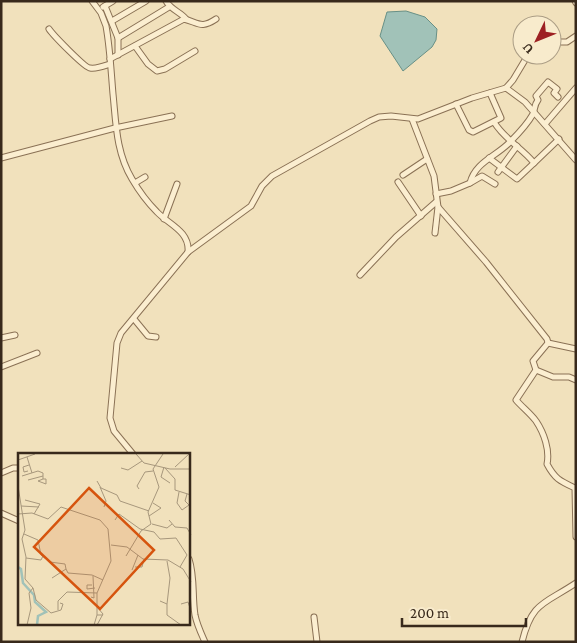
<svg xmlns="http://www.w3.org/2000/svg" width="577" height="643" font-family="'Crimson Pro',serif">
<rect width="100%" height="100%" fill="#f1e1bc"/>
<path fill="#a1c2b8" stroke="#689086" d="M406 11 425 17 437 29 436 40 432 47 403 71 380 36 387 12Z"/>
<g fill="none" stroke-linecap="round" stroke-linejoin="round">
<defs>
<g id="minor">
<path d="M92 1 101 13 106 26C110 48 111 71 113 94 116 123 116 152 132 179 139 191 147 202 157 212 168 224 190 231 188 252"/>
<path d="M166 1C171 10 181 12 186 19"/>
<path d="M575 1 576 3"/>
<path d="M105 6 118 38 169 7"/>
<path d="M103 7 113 1"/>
<path d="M112 21 146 1"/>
<path d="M49 29C53 35 85 68 90 68 97 69 104 66 110 64"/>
<path d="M118 38V55"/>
<path d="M552 42H567L576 36"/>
<path d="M135 46 148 64 157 71 165 69 195 51"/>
<path d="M110 59 184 19C199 23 201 29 216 19"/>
<path d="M506 88 525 102 576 160"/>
<path d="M456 104 469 130 473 132 501 118 490 93"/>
<path d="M412 119 434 176 438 207 486 262 547 339 548 343 533 361 536 370 553 377H569L576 380"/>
<path d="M545 124 576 88"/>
<path d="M1 158 115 128 172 116"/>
<path d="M489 158 517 179 534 163C522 148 504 139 494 122"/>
<path d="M534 163 559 139"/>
<path d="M498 172 517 146"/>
<path d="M403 175 427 159"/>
<path d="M398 182 421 216"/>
<path d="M135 183 145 177"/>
<path d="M470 183 482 176 495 184"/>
<path d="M436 194 451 191 470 183C475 162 497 156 510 142 518 134 528 123 533 114 535 109 534 105 538 100L536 96 548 82 557 89 554 93 558 97"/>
<path d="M164 219 177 184"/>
<path d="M435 233 438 207"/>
<path d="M360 275 396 237 436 202"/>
<path d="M134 319 148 336 156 337"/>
<path d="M1 338 15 335"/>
<path d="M548 343 576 349"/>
<path d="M1 367 37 353"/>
<path d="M536 370 516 400C522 407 530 413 536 421 544 433 550 450 547 464 555 479 560 481 575 488L576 537"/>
<path d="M133 454 114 431 110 418 117 343 121 333 188 252 251 206 262 186 272 176 370 121 379 117 391 116 418 119 472 98 506 88 513 80 528 55"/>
<path d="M1 473 13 468H19"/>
<path d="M1 513 19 521"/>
<path d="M189 559C195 577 192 597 195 615 197 625 201 633 205 642"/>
<path d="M314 617 317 642"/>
<path d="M522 642C532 601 545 604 576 583"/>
</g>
</defs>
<use href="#minor" stroke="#8a7155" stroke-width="7"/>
<use href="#minor" stroke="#fbeed0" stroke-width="5"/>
</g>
<g transform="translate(18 453)">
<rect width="172" height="172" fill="#f1e1bc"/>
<path fill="none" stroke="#a1c2b8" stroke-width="2.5" d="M0 114 3 116 5 130 16 142 17 149 28 159 20 163 19 172"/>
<path fill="none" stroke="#a7977c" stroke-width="1" d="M118 1 126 10 152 16H173M9 4 14 20M0 7 17 1M146 14 143 24 152 30M157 14 171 1M103 15 110 17 124 8M147 15 157 26V37L173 42M10 18 6 19 5 14 11 12M4 23 20 18 25 20V26L20 28 28 31V26H25M10 27 25 23M79 28 83 35 99 42 102 48 131 58M0 33 7 77 4 86 8 104 7 126 15 135 11 140 13 155 9 172M82 34 88 48 86 54M121 36 119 33 127 19 135 18M161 39 159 50 164 57 171 52 167 48 169 41M7 47 22 51 16 61M3 53 21 54M0 61 14 60 30 66 43 54 82 67 90 76 93 108 79 140V162M131 63 143 55 135 50M97 67 101 61 122 76 136 79 142 86 158 85 169 102 162 114M151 67 157 74 169 75 173 82M134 71 149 75 154 71M6 81 20 87 23 102 32 109 47 111 48 116M93 92 109 94 125 106 150 107 165 116 173 129M108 103 123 78 133 71 130 59 141 34 135 16 145 1M8 105 23 107 25 103M117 114H124L126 106M114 117 120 102M34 125 48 116 50 120 74 122 85 127M74 132H69V136L77 135M15 135 18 147 33 160 43 157 45 151 42 150M73 144 76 145 75 123M142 148 149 151V162L163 172M149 151 152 125 149 108M163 151 170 149 173 158M79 154 85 161 79 172M40 157V148L49 139 79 140M76 172 79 162H85"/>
<path fill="#d6540e" fill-opacity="0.15" stroke="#d6540e" stroke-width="2.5" d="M71 35 136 97 82 156 16 94Z"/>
<rect width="172" height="172" fill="none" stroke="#38291b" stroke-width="2.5"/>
</g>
<rect width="577" height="643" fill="none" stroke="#38291b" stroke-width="5"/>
<g transform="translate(537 40) rotate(227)"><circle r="24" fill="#f8ebcc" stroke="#ab9d85"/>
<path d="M0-4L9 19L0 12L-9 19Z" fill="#9d2022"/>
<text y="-8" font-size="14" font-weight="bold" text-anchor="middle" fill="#38291b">U</text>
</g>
<path d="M402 618v8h124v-8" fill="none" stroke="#38291b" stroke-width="2.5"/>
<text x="410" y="618" font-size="15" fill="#38291b" stroke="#f8ebcc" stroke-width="4" paint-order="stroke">200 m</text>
</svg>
